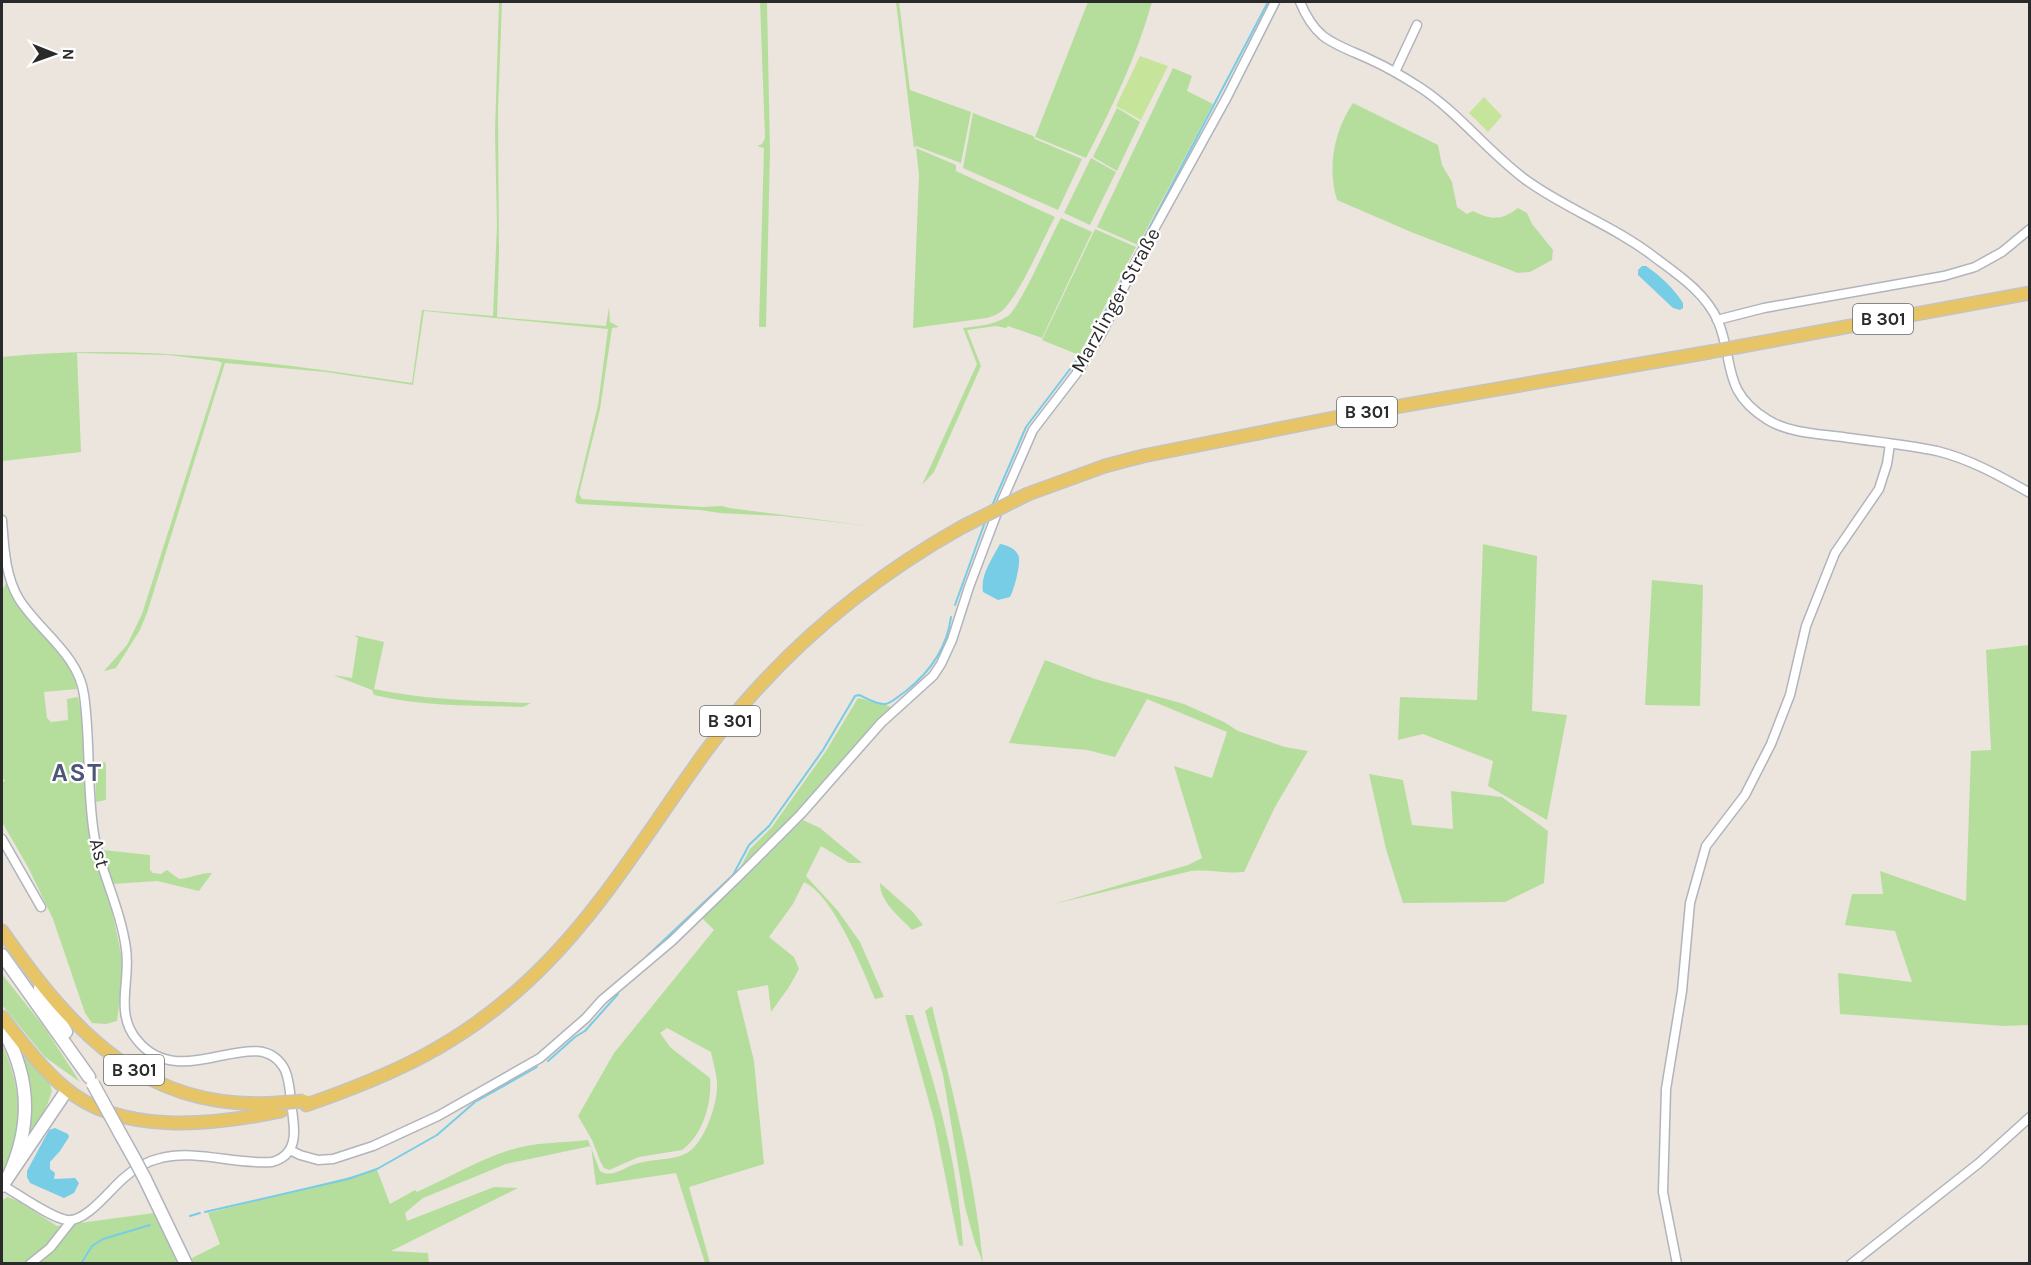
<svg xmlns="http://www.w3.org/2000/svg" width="2031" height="1265" font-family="Karla,sans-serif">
<rect width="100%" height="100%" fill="#ebe5dd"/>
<g fill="#b5de9d">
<path d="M499 2H502L498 111 499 255 497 317 606 326 609 307 610 322 619 327 612 328 600 409 579 494 582 499 702 507 722 506 729 508 870 526 782 516 720 513 700 510 578 504 575 501 598 405 608 329 424 311 413 385 326 372 225 363 147 613 140 630 116 668 104 671 127 645 142 614 222 363 218 361 168 355 77 353 81 452 3 461 2 357C139 342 276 363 412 383L422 310 493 316 497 225 495 133Z"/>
<path d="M760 2H767L770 152 766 327H759L764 148 757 146 762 144 765 138Z"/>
<path d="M896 2H899L910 90 971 112 961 163 916 146 914 148Z"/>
<path d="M1088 2H1152C1137 56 1112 107 1086 158L1035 137Z"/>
<path d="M1173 68 1192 76 1187 91 1213 104 1138 245 1097 227Z"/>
<path d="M1353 103 1438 145 1442 165 1452 182 1457 207 1467 214 1473 211C1491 220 1501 221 1518 208L1527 213 1532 224 1553 250 1552 260 1530 272 1518 273 1411 232 1337 200C1327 168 1334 131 1353 103Z"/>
<path d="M1117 108 1140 122 1117 171 1093 157Z"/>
<path d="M973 113 1033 136 1035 139 1082 159 1058 210 963 168Z"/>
<path d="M916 148 956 165V171L1055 217C1042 241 1022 290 1004 309 999 314 993 316 987 318L913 328 919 175Z"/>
<path d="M1091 158 1116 172 1090 225 1064 213Z"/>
<path d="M1061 218 1092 232 1042 338 1008 326 1006 328 996 326 967 330 981 366 934 472 922 485 977 364 963 328C978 326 994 325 1008 316 1019 309 1052 234 1061 218Z"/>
<path d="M1095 229 1136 247 1079 355 1042 340Z"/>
<path d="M1483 544 1537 556 1532 711 1567 715 1547 820 1488 786 1493 761 1423 734 1398 740 1400 697 1477 700Z"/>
<path d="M1652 580 1703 585 1700 706 1645 705Z"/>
<path d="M7 581C26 619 70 648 77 689L44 692 47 718 51 722 68 720 67 699 78 697 84 730 86 811 89 829 112 911 124 968 117 1021 106 1024 92 1023 85 1013 53 919 28 867 2 822V782L5 781 2 777V591Z"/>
<path d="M354 635 384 642 374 689C426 700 478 701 531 703L523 707C473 705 423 707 374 695L372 690 333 675 352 678 358 638Z"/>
<path d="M2029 645V1025L2004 1026 1840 1014 1838 973 1912 982 1895 931 1845 925 1852 894H1883L1880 871 1966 901 1971 751 1991 750 1986 650Z"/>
<path d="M1045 660 1095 679 1184 704 1224 722 1238 731 1285 747 1308 751 1275 807 1244 872C1226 874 1209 869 1191 871L1054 904 1188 865 1202 858 1174 766 1212 778 1227 732 1147 699 1115 757 1087 750 1009 743Z"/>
<path d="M858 698C866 700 887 704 892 708L784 827 744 868 739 870 750 849 772 827 826 751Z"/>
<path d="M95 762H105L106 765V800L96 802Z"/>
<path d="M1369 774 1403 780 1412 825 1453 829 1451 791 1502 797 1548 831 1544 883 1505 902 1403 903 1386 849Z"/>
<path d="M803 820 820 828 862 863H849L821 846 806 876 838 911 860 942 884 997 875 999C863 969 833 895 804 882L793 904 769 937 794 957 799 969 789 987 771 1012 768 985 737 991 754 1061 764 1164 689 1187 710 1263H705L676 1173 596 1185 591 1146 506 1164 423 1198 405 1213 407 1221 494 1187 518 1188 391 1251 428 1253 429 1263C401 1263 372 1261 344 1264H194L192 1258 220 1244 208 1213 377 1170 390 1204 415 1190 417 1192C448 1178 478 1160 510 1150 534 1142 563 1143 588 1140L600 1171C613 1179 625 1166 639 1163 653 1159 672 1160 685 1154 703 1146 716 1108 717 1089 718 1077 713 1063 711 1052L667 1028 660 1033 671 1048 710 1078C712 1103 703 1135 682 1150L639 1157 609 1170 604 1168 601 1163 592 1140 578 1116 614 1053 714 930 701 917Z"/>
<path d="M103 850 150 855V870L153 873 161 874 167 870 179 879C191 878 202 872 212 873L199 891 157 881 113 884Z"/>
<path d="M880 883 913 912 923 925 912 930C899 916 880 902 880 883Z"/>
<path d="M2 974 44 1027 80 1082 45 1057 2 1005Z"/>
<path d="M932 1006C952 1090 975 1177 983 1263L975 1243 965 1207 943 1075 925 1011Z"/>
<path d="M905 1015H913C938 1094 958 1163 963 1246L959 1245 934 1120Z"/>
<path d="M2 1044C22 1089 25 1132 2 1177Z"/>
<path d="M21 1053 49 1082 52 1091 45 1111 27 1141C32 1108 32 1085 21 1053Z"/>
<path d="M8 1197 18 1201 57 1226 154 1213 182 1263H2V1200Z"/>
</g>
<g fill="#c7e59a">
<path d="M1140 56 1168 66 1141 120 1116 106Z"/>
<path d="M1484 97 1502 116 1488 132 1469 113Z"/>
</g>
<g fill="#77cce6">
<path d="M1642 266H1646C1661 276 1674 289 1683 303V308L1680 310 1673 308 1638 275V270Z"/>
<path d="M1000 544C1008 545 1018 550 1019 558 1020 567 1014 590 1010 597L998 600 983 592C980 575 992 559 1000 544Z"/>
<path d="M55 1128 68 1134 69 1137 60 1151 50 1162V1169L55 1173 54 1179 75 1178 79 1183 74 1193 64 1198 30 1183 27 1177V1171L49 1130Z"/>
</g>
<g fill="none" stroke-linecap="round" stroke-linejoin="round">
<g stroke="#77cce6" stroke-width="2">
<path d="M991 508 1026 427 1086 348 1268 2"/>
<path d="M955 605 985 522"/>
<path d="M646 957 733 875 749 845 769 826 823 750 855 696 859 695C867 698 877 705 886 704 893 702 900 695 906 691 930 672 947 648 951 617"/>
<path d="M548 1061 575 1037 585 1031 618 994"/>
<path d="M205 1212 348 1179 377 1169 437 1135 475 1102 537 1067"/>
<path d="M190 1216 200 1213"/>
<path d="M81 1264 92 1246 103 1239 150 1225"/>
</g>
<defs>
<g id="street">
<path d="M1300 2C1305 14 1312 27 1323 36 1336 46 1354 52 1369 59 1387 67 1404 77 1421 88 1460 114 1488 152 1526 180 1566 209 1614 226 1653 256 1677 274 1705 292 1718 321 1735 363 1721 391 1768 420 1791 434 1823 434 1849 438 1878 442 1908 445 1937 451 1970 459 2000 476 2030 493"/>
<path d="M1395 72 1417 25"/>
<path d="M1717 320 1764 308 1944 276 1975 267 2002 252 2030 229"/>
<path d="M2 520C4 546 5 576 19 599 39 631 79 655 84 695 91 743 86 792 95 840 103 876 121 911 126 949 131 980 114 1013 137 1040 182 1096 258 1018 285 1070 289 1079 290 1091 291 1101 292 1111 294 1122 294 1132 294 1148 287 1158 272 1162 236 1165 195 1149 161 1158 148 1161 135 1168 125 1177 111 1188 86 1223 67 1220 51 1218 18 1194 2 1185"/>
<path d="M2 839 41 907"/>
<path d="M290 1150 300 1155 318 1160 333 1159 373 1146 438 1116 540 1058 586 1018 602 1000 672 941 739 876 801 814 881 723 933 676 941 664 952 640 969 587 998 510 1033 430 1076 374 1103 331 1136 262 1227 97 1275 2"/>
<path d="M30 1264 50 1248 72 1220"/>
<path d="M1677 1264 1663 1192 1666 1089 1682 991 1690 903 1706 846 1745 795 1771 744 1790 695 1806 626 1835 553 1879 489 1887 464 1890 444"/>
<path d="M1851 1264 1979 1163 2030 1117"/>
</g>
<g id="secondary">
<path d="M2 955 89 1077"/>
<path d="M40 988 66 1032"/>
<path d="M2 1028C30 1075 32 1125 9 1175"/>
<path d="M121 1135 135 1160"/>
<path d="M145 1179 186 1264"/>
<path d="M2 1186 67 1090"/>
</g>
<g id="primary">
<path d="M1737 347 2030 293"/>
<path d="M1028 494 1105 466 1143 456 1349 415 1710 352"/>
<path d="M2 931C73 1032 144 1112 278 1103"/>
<path d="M2 1017C21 1041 41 1068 65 1088 121 1136 214 1125 281 1111"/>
<path d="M306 1105C393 1075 461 1044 529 980 599 915 649 829 706 751 774 659 862 583 962 527"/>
</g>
</defs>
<use href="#street" stroke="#b1b4bd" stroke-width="11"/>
<use href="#secondary" stroke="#b1b4bd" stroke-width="15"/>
<use href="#primary" stroke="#c3c3c3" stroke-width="15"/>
<use href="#street" stroke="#fff" stroke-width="8"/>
<use href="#secondary" stroke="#fff" stroke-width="12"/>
<use href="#primary" stroke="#e7c567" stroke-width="12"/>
<defs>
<g id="secondary-bridge">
<path d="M93 1084 121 1135"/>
<path d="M135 1160 145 1179"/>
</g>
<g id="primary-bridge">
<path d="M1710 352 1737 347"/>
<path d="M962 527 1028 494"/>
<path d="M278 1103 304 1101"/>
</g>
</defs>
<use href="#secondary-bridge" stroke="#b1b4bd" stroke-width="15" stroke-linecap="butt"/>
<use href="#primary-bridge" stroke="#c3c3c3" stroke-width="15" stroke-linecap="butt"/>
<use href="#secondary-bridge" stroke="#fff" stroke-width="12"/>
<use href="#primary-bridge" stroke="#e7c567" stroke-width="12"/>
</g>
<g text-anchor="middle" stroke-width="4.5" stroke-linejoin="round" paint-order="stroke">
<g fill="#fff" stroke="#6a6a6a" stroke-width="1.5">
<rect x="1853" y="304" width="60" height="30" rx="4.5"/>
<rect x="1337" y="397" width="60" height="30" rx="4.5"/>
<rect x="700" y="706" width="60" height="30" rx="4.5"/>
<rect x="104" y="1055" width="60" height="30" rx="4.5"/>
</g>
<g font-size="18" font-weight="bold" fill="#2a2a2a">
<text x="1883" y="325">B 301</text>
<text x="1367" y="418">B 301</text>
<text x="730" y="727">B 301</text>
<text x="134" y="1076">B 301</text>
</g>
<g font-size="20" fill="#2a2a2a" stroke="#fff">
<text transform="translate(1115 300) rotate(-61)" y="7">Marzlinger Straße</text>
<text transform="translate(100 853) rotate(75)" y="7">Ast</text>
</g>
<g font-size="26" font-weight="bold" letter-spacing="1.5" fill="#4e5678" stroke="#fff">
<text x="77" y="781">AST</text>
</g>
</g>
<rect width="2031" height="1265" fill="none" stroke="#2a2a2a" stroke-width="6"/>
<g transform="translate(54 54) rotate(91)" stroke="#ffffff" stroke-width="4.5" paint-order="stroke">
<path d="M0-4.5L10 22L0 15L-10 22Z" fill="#2a2a2a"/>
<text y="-9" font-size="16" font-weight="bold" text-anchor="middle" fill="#2a2a2a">N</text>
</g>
</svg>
